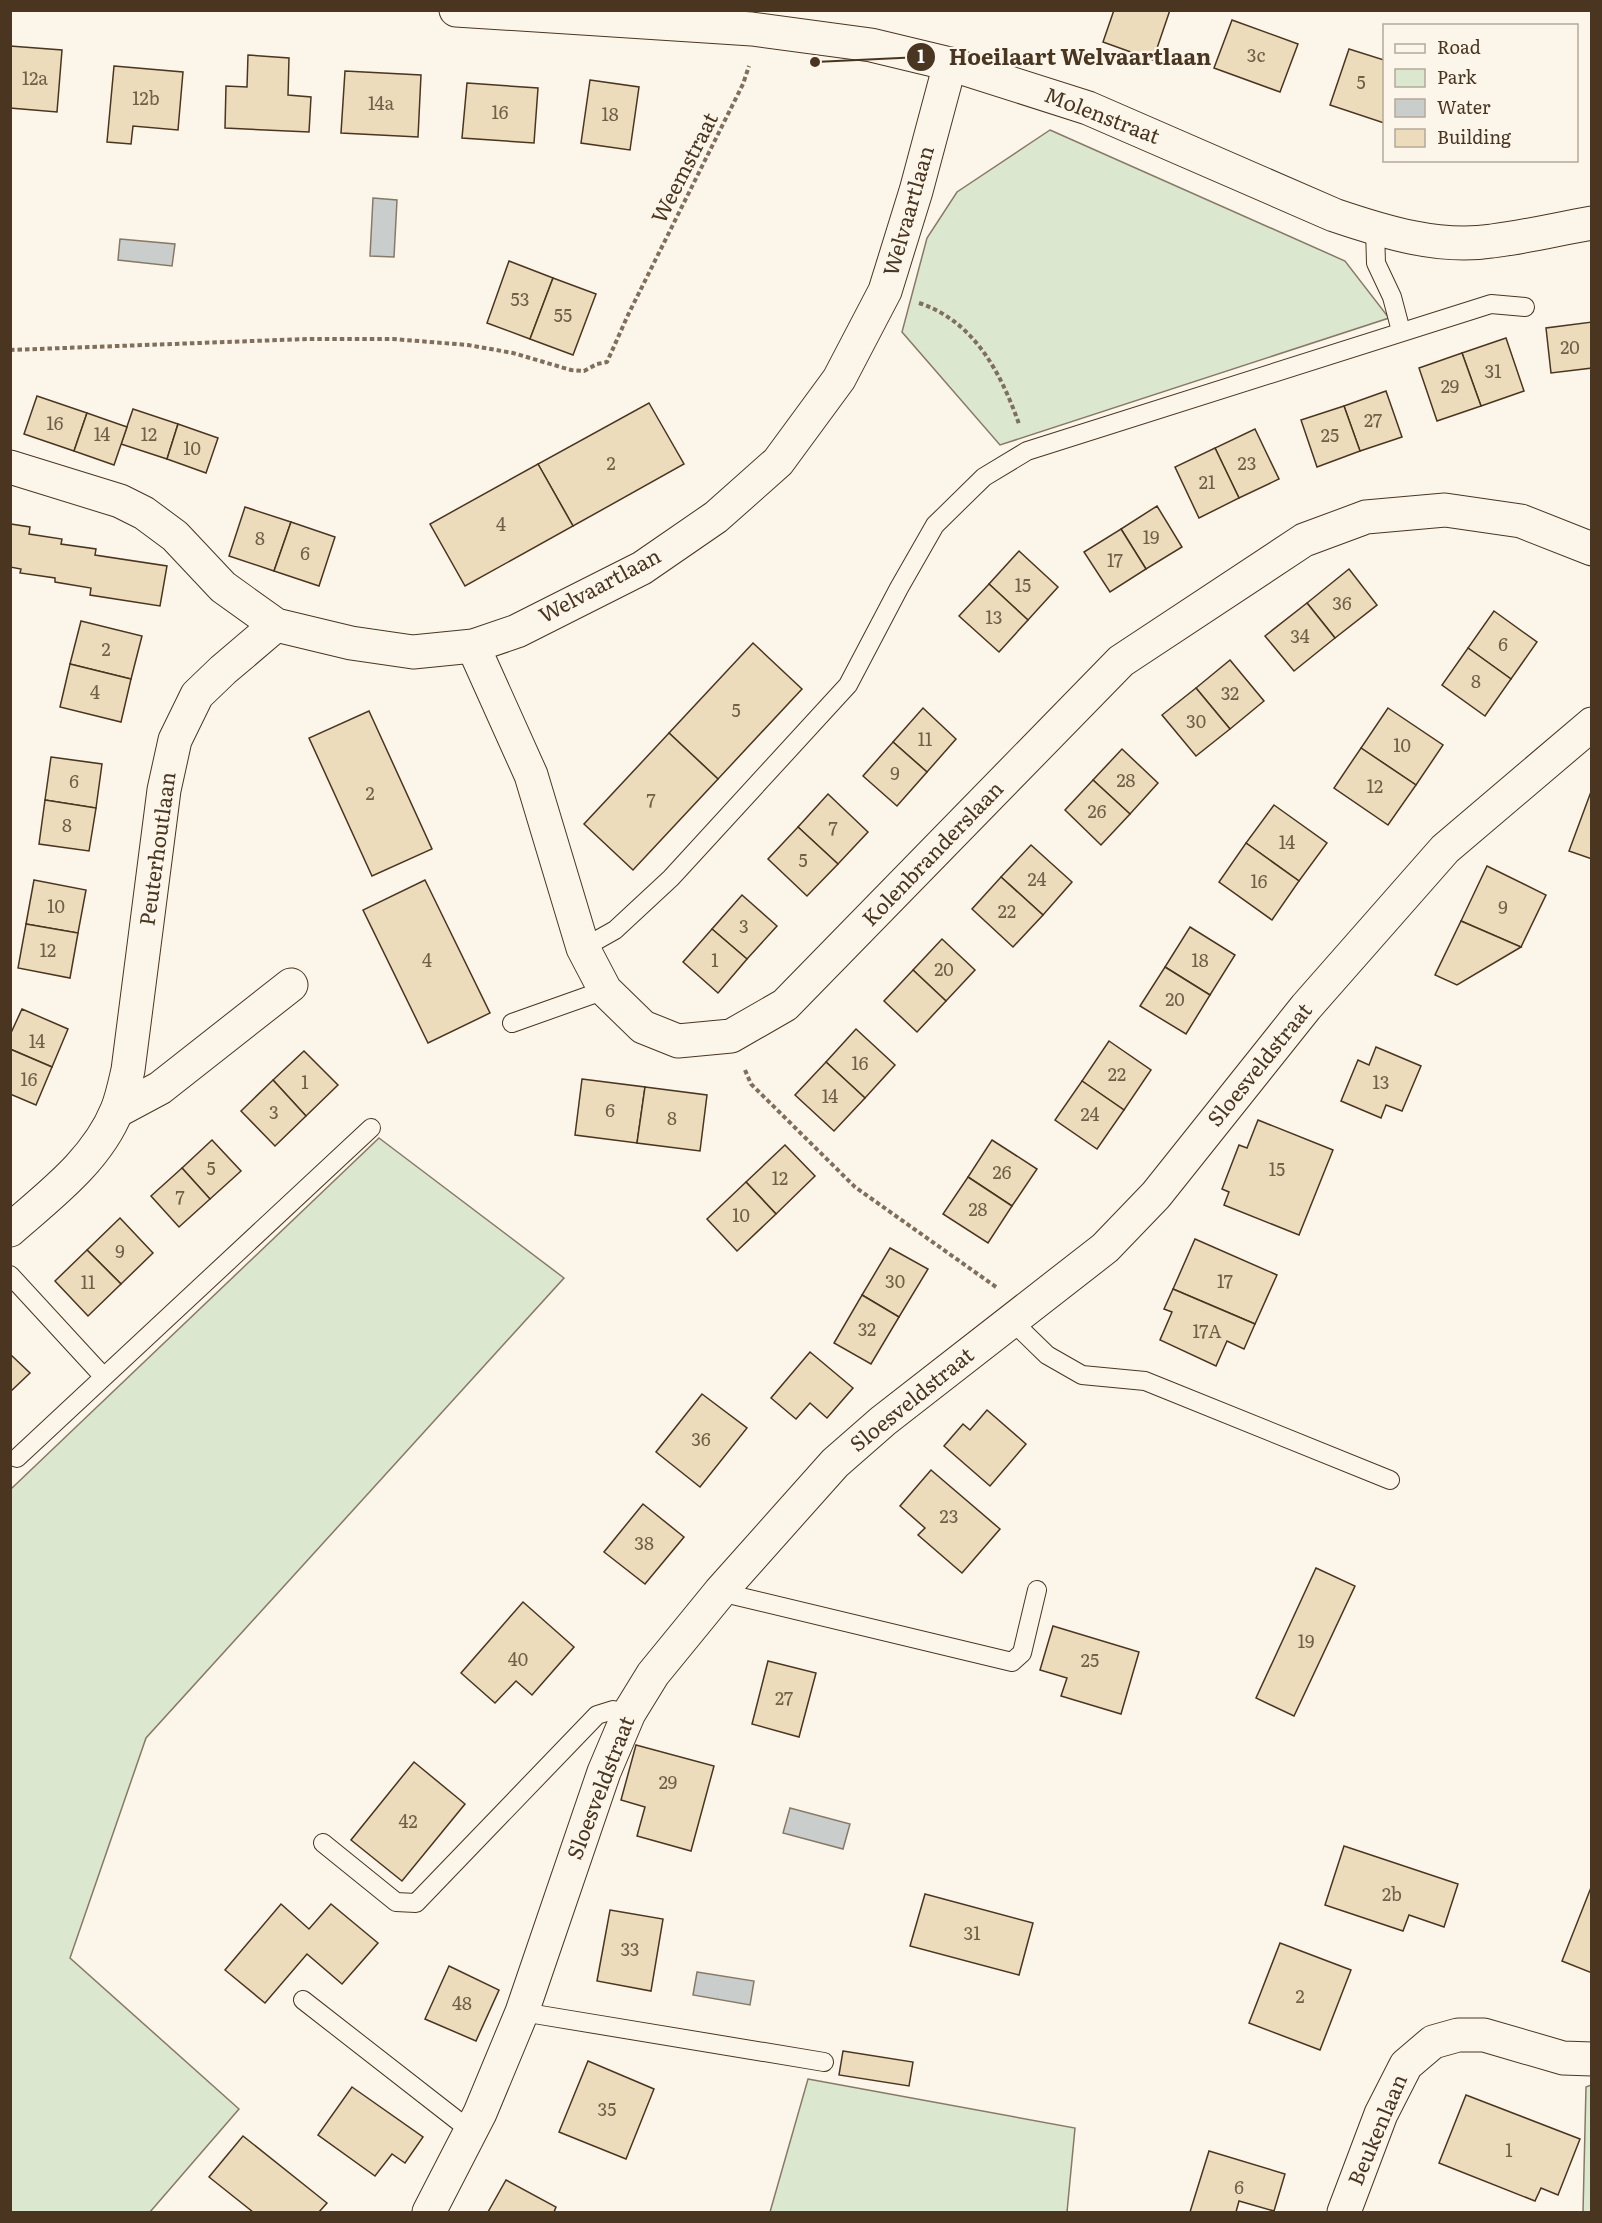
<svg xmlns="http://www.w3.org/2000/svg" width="1602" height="2223" font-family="Literata,serif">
<rect width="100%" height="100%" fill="#fbf6e9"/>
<g fill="#dce7d0" stroke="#887966" stroke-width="1.5">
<path d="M1050 130 1345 261 1389 318 1000 445 902 332 927 238 957 192Z"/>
<path d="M379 1138 564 1278 146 1738 70 1958 239 2109 150 2212H11V1487L12 1488Z"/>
<path d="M808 2079 1075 2128 1067 2212H770Z"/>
<path d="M1591 2085V2212H1583L1586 2087Z"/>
</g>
<g fill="#c9cecd" stroke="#887966" stroke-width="1.5">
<path d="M373 198 397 200 394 257 370 256Z"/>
<path d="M120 239 175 244 172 266 118 260Z"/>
<path d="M790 1808 850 1824 843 1849 783 1833Z"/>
<path d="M697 1972 754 1981 750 2005 693 1995Z"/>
</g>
<g fill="#ecdcbc" stroke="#4a3520" stroke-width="1.5">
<path d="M1114 10H1170L1153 60 1103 42Z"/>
<path d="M1232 20 1298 44 1280 92 1214 68Z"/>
<path d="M10 46 62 50 57 112 10 108Z"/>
<path d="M1349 49 1384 60V123L1330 105Z"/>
<path d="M248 55 289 58 288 95 311 97 309 132 225 128 226 86 247 87Z"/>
<path d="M114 66 183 72 178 130 133 126 131 144 107 142Z"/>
<path d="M345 71 421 75 418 137 341 133Z"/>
<path d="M590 80 639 87 630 150 581 143Z"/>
<path d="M467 83 538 88 534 143 462 138Z"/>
<path d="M509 261 553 278 530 339 487 323Z"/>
<path d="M553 278 596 294 573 355 530 339Z"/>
<path d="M1592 322V368L1551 373 1546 328Z"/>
<path d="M1506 338 1524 391 1481 406 1462 353Z"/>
<path d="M1462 353 1481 406 1437 421 1419 368Z"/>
<path d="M1386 391 1402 437 1360 451 1344 406Z"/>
<path d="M37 396 87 413 74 451 24 434Z"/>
<path d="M649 403 684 464 573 526 538 464Z"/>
<path d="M1344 406 1360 451 1317 467 1301 420Z"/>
<path d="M133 409 178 424 167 459 121 444Z"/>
<path d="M87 413 127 427 114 465 74 451Z"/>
<path d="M178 424 218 438 206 473 167 459Z"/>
<path d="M1255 429 1279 479 1239 498 1215 448Z"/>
<path d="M1215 448 1239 498 1199 518 1175 467Z"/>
<path d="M538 464 573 526 465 586 430 524Z"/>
<path d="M1157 506 1182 547 1146 569 1121 529Z"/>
<path d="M245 507 291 522 274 571 229 556Z"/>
<path d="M291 522 335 537 319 586 274 571Z"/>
<path d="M11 524 30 527 29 534 62 539 61 544 96 549 95 555 167 566 160 606 90 595 91 588 55 582V578L20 573 21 569 10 567Z"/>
<path d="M1121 529 1146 569 1110 592 1084 552Z"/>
<path d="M1019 551 1058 587 1028 620 989 584Z"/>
<path d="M1349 569 1377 605 1335 638 1307 603Z"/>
<path d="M989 584 1028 620 999 652 959 616Z"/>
<path d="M1307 603 1335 638 1294 671 1265 636Z"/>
<path d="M1494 611 1537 642 1511 679 1468 648Z"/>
<path d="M81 621 142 636 131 679 70 664Z"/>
<path d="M753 643 802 689 718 779 669 733Z"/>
<path d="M1468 648 1511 679 1485 716 1442 685Z"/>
<path d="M1230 660 1264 701 1230 729 1196 688Z"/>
<path d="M70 664 131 679 121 722 60 707Z"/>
<path d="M1196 688 1230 729 1196 756 1162 715Z"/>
<path d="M923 708 956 739 927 772 893 742Z"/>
<path d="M1388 708 1443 745 1416 785 1361 748Z"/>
<path d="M369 711 432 849 372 876 309 738Z"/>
<path d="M669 733 718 779 633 870 584 824Z"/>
<path d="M893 742 927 772 897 806 863 776Z"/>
<path d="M1361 748 1416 785 1388 825 1334 788Z"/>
<path d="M1122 749 1158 783 1130 814 1093 780Z"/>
<path d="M51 757 102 764 96 808 45 800Z"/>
<path d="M1093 780 1130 814 1101 845 1065 810Z"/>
<path d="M1592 789V859L1569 851Z"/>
<path d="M828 794 868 832 838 864 798 827Z"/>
<path d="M45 800 96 808 89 851 39 844Z"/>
<path d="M1274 805 1327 843 1299 881 1246 843Z"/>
<path d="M798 827 838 864 807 896 768 859Z"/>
<path d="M1246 843 1299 881 1272 920 1219 882Z"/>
<path d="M1031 845 1072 882 1043 915 1001 877Z"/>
<path d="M1487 866 1546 895 1521 947 1461 921Z"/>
<path d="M1001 877 1043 915 1013 947 972 909Z"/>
<path d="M34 880 86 890 78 933 26 924Z"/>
<path d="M425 880 490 1013 428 1043 363 910Z"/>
<path d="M742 895 777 926 747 959 712 929Z"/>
<path d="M1461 921 1521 947 1457 985 1435 975Z"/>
<path d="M26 924 78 933 70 978 18 968Z"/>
<path d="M1190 927 1235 955 1210 995 1165 967Z"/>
<path d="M712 929 747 959 718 993 683 962Z"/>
<path d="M942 939 975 970 946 1001 913 970Z"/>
<path d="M1165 967 1210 995 1186 1034 1140 1006Z"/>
<path d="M913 970 946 1001 917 1032 884 1001Z"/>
<path d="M22 1009 68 1029 52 1067 10 1049V1035Z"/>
<path d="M856 1029 895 1065 865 1098 826 1062Z"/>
<path d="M1109 1041 1151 1070 1124 1110 1082 1081Z"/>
<path d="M1376 1047 1421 1066 1402 1111 1386 1105 1381 1118 1341 1101 1358 1060 1369 1065Z"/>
<path d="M10 1049 52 1067 36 1105 10 1094Z"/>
<path d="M304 1051 338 1085 306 1116 273 1080Z"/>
<path d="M826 1062 865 1098 834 1131 795 1095Z"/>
<path d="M582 1079 645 1087 637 1143 575 1135Z"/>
<path d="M273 1080 306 1116 275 1146 241 1111Z"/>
<path d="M1082 1081 1124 1110 1097 1149 1055 1120Z"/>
<path d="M645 1087 707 1095 700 1151 637 1143Z"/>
<path d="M1258 1120 1333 1150 1299 1235 1224 1205 1229 1192 1222 1189 1239 1145 1247 1148Z"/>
<path d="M212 1140 241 1171 210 1199 182 1168Z"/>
<path d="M992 1140 1037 1169 1012 1206 968 1177Z"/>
<path d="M785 1145 815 1176 776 1214 746 1182Z"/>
<path d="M182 1168 210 1199 179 1227 151 1196Z"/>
<path d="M968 1177 1012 1206 988 1243 943 1214Z"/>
<path d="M746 1182 776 1214 737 1251 707 1219Z"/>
<path d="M120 1218 153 1253 121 1284 87 1250Z"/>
<path d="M1195 1239 1277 1275 1255 1324 1173 1289Z"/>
<path d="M890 1248 928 1269 899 1317 862 1295Z"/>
<path d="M87 1250 121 1284 88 1316 55 1281Z"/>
<path d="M1173 1289 1255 1324 1244 1349 1227 1341 1216 1366 1160 1340 1172 1312 1164 1309Z"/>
<path d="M862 1295 899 1317 871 1364 834 1343Z"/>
<path d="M810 1352 853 1388 827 1418 810 1403 796 1419 771 1398Z"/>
<path d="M10 1354 30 1373 10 1392Z"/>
<path d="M702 1394 747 1428 700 1487 656 1452Z"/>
<path d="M987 1410 1026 1444 990 1486 944 1446 963 1424 970 1430Z"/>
<path d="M931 1470 1000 1529 962 1573 918 1535 925 1528 900 1506Z"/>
<path d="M643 1504 684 1537 645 1584 604 1552Z"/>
<path d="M1316 1568 1355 1586 1294 1716 1256 1698Z"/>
<path d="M523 1602 574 1647 532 1695 516 1681 495 1703 461 1673Z"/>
<path d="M1053 1626 1139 1652 1121 1714 1061 1696 1067 1678 1040 1670Z"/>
<path d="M768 1661 816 1673 799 1737 752 1724Z"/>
<path d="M636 1745 714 1766 691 1851 637 1836 645 1807 621 1800Z"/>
<path d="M414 1762 465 1804 402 1881 351 1840Z"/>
<path d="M1344 1846 1458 1884 1444 1927 1409 1915 1403 1931 1325 1905Z"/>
<path d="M1592 1885V1973L1562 1961Z"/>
<path d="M925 1894 1033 1923 1019 1975 910 1946Z"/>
<path d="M281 1904 309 1929 331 1904 378 1943 342 1984 307 1954 265 2003 225 1970Z"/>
<path d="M610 1910 663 1919 651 1991 597 1981Z"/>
<path d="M1280 1943 1351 1970 1320 2050 1249 2023Z"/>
<path d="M449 1966 499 1990 476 2041 425 2019Z"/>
<path d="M843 2051 913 2062 909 2086 839 2075Z"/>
<path d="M588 2061 654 2089 626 2159 559 2132Z"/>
<path d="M352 2087 423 2137 405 2163 392 2154 375 2176 318 2135Z"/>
<path d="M1466 2095 1580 2139 1558 2195 1541 2188 1535 2201 1439 2163Z"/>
<path d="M243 2136 327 2203 319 2212H253L209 2177Z"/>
<path d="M1209 2151 1285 2174 1274 2211 1239 2201 1236 2212H1190Z"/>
<path d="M506 2180 556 2207 554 2212H488Z"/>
</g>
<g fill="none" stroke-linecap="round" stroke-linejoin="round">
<defs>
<g id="lane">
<path d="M1375 229 1376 263 1392 297 1401 331"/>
<path d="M583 948 615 930 671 878 848 685 899 588 935 525 984 477 1027 451 1491 304 1525 307"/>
<path d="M512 1023 605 990"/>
<path d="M10 1275 103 1376"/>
<path d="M1012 1321 1047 1355 1082 1375 1145 1381 1390 1480"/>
<path d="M17 1458 371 1128"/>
<path d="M720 1592 1012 1662 1022 1653 1037 1590"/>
<path d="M323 1843 396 1902 416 1903 597 1715 613 1710 629 1713"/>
<path d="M303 2000 471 2131"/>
<path d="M522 2012 824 2062"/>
</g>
<g id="street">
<path d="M456 10 752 29 871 45 950 64 1088 108 1334 215C1384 232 1439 249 1492 241 1525 237 1558 229 1592 223"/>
<path d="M10 467 120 501 144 513 175 536 223 587 276 625 351 643 413 652 473 646 517 631 642 568 716 517 778 462 839 379 885 291 916 191 950 64"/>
<path d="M473 646 531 775 583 948 605 990 643 1027 678 1041 731 1036 785 1005 1121 661 1304 540 1366 517 1445 510 1521 521 1592 549"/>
<path d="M117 1111 160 1088 291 985"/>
<path d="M10 1230C50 1195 97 1160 117 1110 122 1098 125 1083 128 1070L164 790 175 740 197 695 223 670 276 625"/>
<path d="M429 2212 480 2113 522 2012 604 1772 629 1713 653 1674 720 1592 835 1463 883 1421 1105 1248 1156 1195 1306 1007 1445 849 1592 724"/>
<path d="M1344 2212 1381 2114 1406 2065 1433 2042 1458 2035H1484L1563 2058 1592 2059"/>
</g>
</defs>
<use href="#lane" stroke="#4a3520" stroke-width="20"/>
<use href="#street" stroke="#4a3520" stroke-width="35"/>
<g stroke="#7f6f5c" stroke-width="4" stroke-dasharray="4.5 3" stroke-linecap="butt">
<path d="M919 303C974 321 1001 373 1019 424"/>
<path d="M10 350 307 339H393L468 345 513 353 571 370 584 371 597 364 607 362 628 315 743 84 749 66"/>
<path d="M745 1070 751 1084 855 1187 996 1287"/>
</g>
<use href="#lane" stroke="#fbf6e9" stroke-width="18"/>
<use href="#street" stroke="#fbf6e9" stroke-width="33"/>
</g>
<g text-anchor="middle" stroke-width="4.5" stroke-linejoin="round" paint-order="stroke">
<g font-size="18" fill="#725f47">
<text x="1256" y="62">3c</text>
<text x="35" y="85">12a</text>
<text x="1361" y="89">5</text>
<text x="146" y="105">12b</text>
<text x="381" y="110">14a</text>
<text x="500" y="119">16</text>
<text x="610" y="121">18</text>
<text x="520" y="306">53</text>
<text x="563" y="322">55</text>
<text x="1570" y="354">20</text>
<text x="1493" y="378">31</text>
<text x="1450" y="393">29</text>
<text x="1373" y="427">27</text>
<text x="55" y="430">16</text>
<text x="102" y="441">14</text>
<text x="149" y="441">12</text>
<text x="1330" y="442">25</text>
<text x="192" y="455">10</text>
<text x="611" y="470">2</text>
<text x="1247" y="470">23</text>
<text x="1207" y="489">21</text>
<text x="501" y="531">4</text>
<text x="1151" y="544">19</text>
<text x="260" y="545">8</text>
<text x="305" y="560">6</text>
<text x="1115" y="567">17</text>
<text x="1023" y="592">15</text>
<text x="1342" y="610">36</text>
<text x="994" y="624">13</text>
<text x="1300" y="643">34</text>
<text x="1503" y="651">6</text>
<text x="106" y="656">2</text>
<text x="1476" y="688">8</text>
<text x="95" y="699">4</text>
<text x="1230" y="700">32</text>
<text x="736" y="717">5</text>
<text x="1196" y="728">30</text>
<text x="925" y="746">11</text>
<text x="1402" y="752">10</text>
<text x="895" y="780">9</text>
<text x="1126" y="787">28</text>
<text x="74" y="788">6</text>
<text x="1375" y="793">12</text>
<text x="370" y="800">2</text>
<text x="651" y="807">7</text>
<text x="1097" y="818">26</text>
<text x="67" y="832">8</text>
<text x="833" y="835">7</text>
<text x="1287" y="849">14</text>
<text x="803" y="867">5</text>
<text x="1037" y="886">24</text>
<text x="1259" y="888">16</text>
<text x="56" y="913">10</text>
<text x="1503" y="914">9</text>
<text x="1007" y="918">22</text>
<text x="744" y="933">3</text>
<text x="48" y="957">12</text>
<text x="427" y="967">4</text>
<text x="715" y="967">1</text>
<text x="1200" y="967">18</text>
<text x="944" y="976">20</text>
<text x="1175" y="1006">20</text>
<text x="37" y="1048">14</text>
<text x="860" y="1070">16</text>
<text x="1117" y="1081">22</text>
<text x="29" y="1086">16</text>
<text x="305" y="1089">1</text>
<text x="1381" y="1089">13</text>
<text x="830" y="1103">14</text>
<text x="610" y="1117">6</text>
<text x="274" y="1119">3</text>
<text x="1090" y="1121">24</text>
<text x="672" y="1125">8</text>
<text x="211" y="1175">5</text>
<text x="1277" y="1176">15</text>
<text x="1002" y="1179">26</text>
<text x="780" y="1185">12</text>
<text x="180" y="1204">7</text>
<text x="978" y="1216">28</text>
<text x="741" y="1222">10</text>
<text x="120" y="1258">9</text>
<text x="895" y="1288">30</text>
<text x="1225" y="1288">17</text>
<text x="88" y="1289">11</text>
<text x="867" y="1336">32</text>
<text x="1207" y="1338">17A</text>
<text x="701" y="1446">36</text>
<text x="949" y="1523">23</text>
<text x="644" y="1550">38</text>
<text x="1306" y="1648">19</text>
<text x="518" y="1666">40</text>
<text x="1090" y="1667">25</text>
<text x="784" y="1705">27</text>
<text x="668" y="1789">29</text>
<text x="408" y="1828">42</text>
<text x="1392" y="1901">2b</text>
<text x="972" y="1940">31</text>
<text x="630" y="1956">33</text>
<text x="1300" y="2003">2</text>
<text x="462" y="2010">48</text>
<text x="607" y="2116">35</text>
<text x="1509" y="2157">1</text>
<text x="1239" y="2194">6</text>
</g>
<g font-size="21" fill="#4a3520" stroke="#fbf6e9">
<text transform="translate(1102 116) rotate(21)" y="7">Molenstraat</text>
<text transform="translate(685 168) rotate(-63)" y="7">Weemstraat</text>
<text transform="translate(909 211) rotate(-74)" y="7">Welvaartlaan</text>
<text transform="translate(600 586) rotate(-28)" y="7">Welvaartlaan</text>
<text transform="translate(158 849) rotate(-82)" y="7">Peuterhoutlaan</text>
<text transform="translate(933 854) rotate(-46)" y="7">Kolenbranderslaan</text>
<text transform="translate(1260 1065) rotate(-51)" y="7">Sloesveldstraat</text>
<text transform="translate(912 1400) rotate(-39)" y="7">Sloesveldstraat</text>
<text transform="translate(601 1788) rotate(-69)" y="7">Sloesveldstraat</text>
<text transform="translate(1378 2130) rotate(-67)" y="7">Beukenlaan</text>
</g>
</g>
<path fill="none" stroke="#4a3520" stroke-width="2" d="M815 62L921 57"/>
<g fill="#4a3520" stroke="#fbf6e9" stroke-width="2">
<circle cx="815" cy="62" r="6"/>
<circle cx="921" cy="57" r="15"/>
</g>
<g font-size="18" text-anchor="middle" font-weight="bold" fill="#fff">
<text x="921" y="63">1</text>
</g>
<g font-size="22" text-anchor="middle" font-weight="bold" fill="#4a3520" stroke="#fbf6e9" stroke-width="4.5" stroke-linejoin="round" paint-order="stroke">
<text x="1080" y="65">Hoeilaart Welvaartlaan</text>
</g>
<rect width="1602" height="2223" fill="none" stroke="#4a3520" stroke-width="24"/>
<rect x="1383" y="24" width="195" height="138" fill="#fbf6e9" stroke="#b4a999" stroke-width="1.5"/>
<rect x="1395" y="44" width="30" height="9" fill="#fbf6e9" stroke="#b4a999" stroke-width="1.5"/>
<text x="1437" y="54" font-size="18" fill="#4a3520">Road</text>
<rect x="1395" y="69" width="30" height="18" fill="#dce7d0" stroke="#b4a999" stroke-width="1.5"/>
<text x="1437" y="84" font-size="18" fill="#4a3520">Park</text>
<rect x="1395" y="99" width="30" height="18" fill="#c9cecd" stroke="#b4a999" stroke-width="1.5"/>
<text x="1437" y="114" font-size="18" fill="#4a3520">Water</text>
<rect x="1395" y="129" width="30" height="18" fill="#ecdcbc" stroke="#b4a999" stroke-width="1.5"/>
<text x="1437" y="144" font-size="18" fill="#4a3520">Building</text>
</svg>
